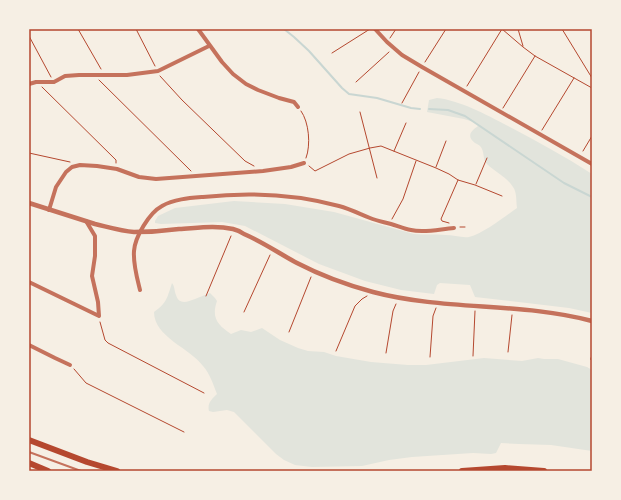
<svg xmlns="http://www.w3.org/2000/svg" width="621" height="500" font-family="Ubuntu,sans-serif">
<rect width="100%" height="100%" fill="#f6efe4"/>
<g fill="#e2e4dc">
<path d="M437 98C459 100 487 115 506 125 535 140 564 156 592 174V313L569 308 475 297 470 285 440 283 437 285 434 294 401 290 365 281 319 264 245 226 222 222 161 224 155 223V221L158 216 175 208 234 201 285 204 334 212 414 234C425 235 435 234 445 235 453 235 462 238 469 237 484 233 504 217 517 208 516 201 517 192 513 187 507 177 495 172 487 164 482 159 485 151 480 146 479 145 477 144 475 143 466 136 471 131 478 126L477 123 464 119 427 112 429 100Z"/>
<path d="M172 283C175 287 174 290 176 295 179 305 187 302 195 299 200 297 205 295 210 293L215 298 217 301C211 318 218 325 231 334L241 330 251 332 262 328 280 340 298 348 308 351 324 352 336 356 371 362 408 365H426L484 358 522 361 538 358 544 359H558L587 367 592 370V451L551 445 519 444 501 443 496 453 491 454 473 453 412 457 389 460 362 466 312 467 295 465 284 460 276 454 234 412 227 410 213 412 209 411C207 403 212 399 217 394 213 384 210 374 203 366 190 348 154 337 154 312 167 303 167 298 172 283Z"/>
</g>
<g fill="none" stroke-linecap="round" stroke-linejoin="round">
<g stroke="#c9d6d2" stroke-width="2">
<path d="M284 29 294 37 309 51 342 88 349 94 377 98 411 108 420 109"/>
<path d="M429 109 448 110 465 116 564 183 592 197"/>
</g>
<g stroke="#b5482f" stroke-width="1">
<path d="M78 29 101 69"/>
<path d="M136 29 155 66"/>
<path d="M502 29 523 47 535 56 592 88"/>
<path d="M518 29 523 46"/>
<path d="M562 29 592 78"/>
<path d="M29 36 51 77"/>
<path d="M390 38 396 29"/>
<path d="M332 53 370 29"/>
<path d="M425 62 446 29"/>
<path d="M160 76 182 100 245 161 254 166"/>
<path d="M99 80 191 171"/>
<path d="M356 82 389 52"/>
<path d="M467 86 502 29"/>
<path d="M42 87 116 160V163"/>
<path d="M402 103 419 72"/>
<path d="M503 108 535 56"/>
<path d="M301 111C309 122 311 145 306 158"/>
<path d="M360 112 377 178"/>
<path d="M542 130 574 78"/>
<path d="M394 151 406 123"/>
<path d="M583 151 592 136"/>
<path d="M29 153 70 162"/>
<path d="M309 166 315 171 349 154 370 148 381 146 436 168 449 174 458 180 475 185 502 196"/>
<path d="M436 167 446 141"/>
<path d="M476 184 487 158"/>
<path d="M392 219 403 199 416 161"/>
<path d="M449 223 442 221 441 219 458 180"/>
<path d="M460 227H465"/>
<path d="M206 296 231 236"/>
<path d="M244 312 270 255"/>
<path d="M100 322 105 340 108 343 204 393"/>
<path d="M289 332 311 277"/>
<path d="M336 351 355 306 362 299 367 296"/>
<path d="M508 352 512 315"/>
<path d="M386 353 393 311 396 304"/>
<path d="M473 356 475 311"/>
<path d="M430 357 433 316 436 308"/>
<path d="M74 369 86 383 184 432"/>
</g>
<g stroke="#c5725c" stroke-width="2">
<path d="M591 359 592 357"/>
<path d="M29 452 81 471"/>
</g>
<g stroke="#c5725c" stroke-width="4">
<path d="M198 29 222 62 233 74 246 84 258 90 279 98 294 102 298 107"/>
<path d="M375 29 387 42 402 55 422 67 592 164"/>
<path d="M29 84 36 82H54L65 76 79 75H127L158 71 209 46"/>
<path d="M49 210 56 187 66 172 72 167 80 165 97 166 117 169 139 177 156 179 263 171 291 167 304 163"/>
<path d="M29 282 99 316 98 302 92 276 95 256V236L86 221"/>
<path d="M140 290C137 278 133 264 134 251 135 237 149 213 162 206 174 199 190 198 203 197 249 192 295 194 339 206 350 209 360 214 370 218 377 221 384 222 391 224 398 226 404 229 411 230 425 233 440 229 454 228"/>
<path d="M29 345 55 358 70 365"/>
</g>
<path stroke="#c5725c" stroke-width="4.5" d="M29 203C51 210 73 217 95 224 108 227 121 231 134 232 149 232 164 231 179 229 197 228 215 225 233 229 237 230 241 232 244 234 263 242 280 254 297 263 322 276 347 285 373 292 445 311 521 302 592 321"/>
<g stroke="#b5482f" stroke-width="6">
<path d="M29 440 87 462 117 471"/>
<path d="M29 463 48 471"/>
<path d="M462 471 505 468 544 471"/>
</g>
</g>
<rect width="621" height="500" fill="none" stroke="#f6efe4" stroke-width="60"/>
<rect x="30" y="30" width="561" height="440" fill="none" stroke="#b5482f" stroke-width="1.5"/>
</svg>
